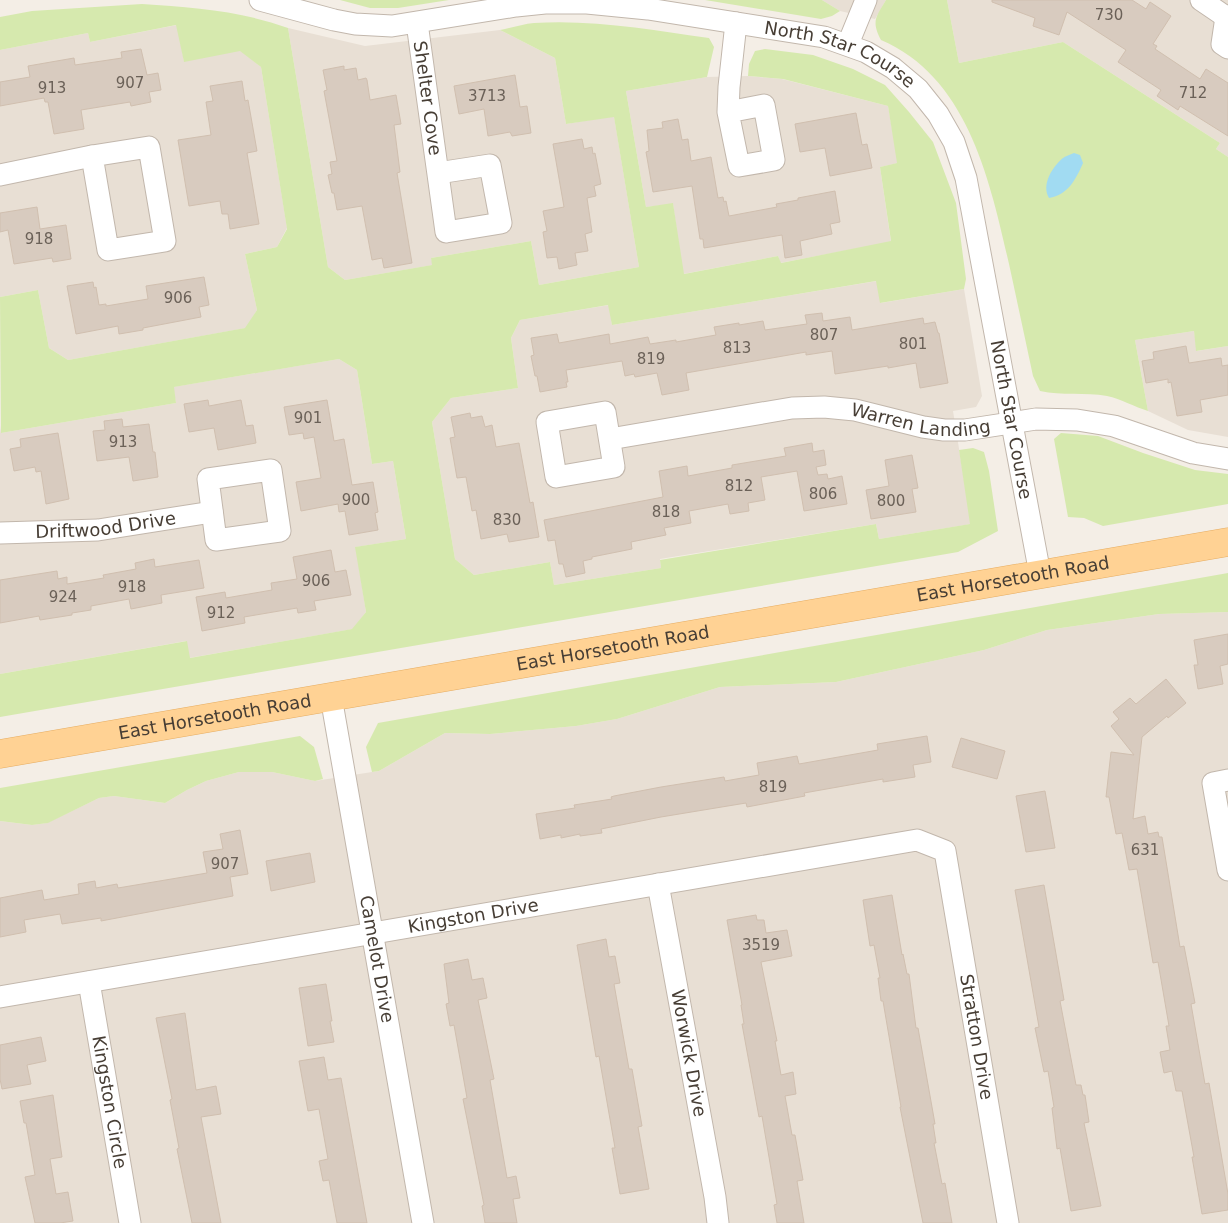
<svg xmlns="http://www.w3.org/2000/svg" width="1228" height="1223" font-family="'DejaVu Sans',sans-serif">
<rect width="100%" height="100%" fill="#f4eee6"/>
<g fill="#e8dfd4">
<path d="M822 0H886L875 19 840 11Z"/>
<path d="M947 0H1228V157L1216 149 1220 143 1063 42 959 63Z"/>
<path d="M177 25 184 61 240 50 261 67 287 228 277 247 245 254 257 310 246 328 68 360 49 348 38 290 0 297V50L88 33 90 42Z"/>
<path d="M288 28 365 46 500 30 555 58 566 124 614 116 639 267 539 285 531 241 431 258 433 265 345 280 328 267Z"/>
<path d="M748 76 782 79 888 106 898 163 880 167 891 242 780 263 778 256 683 274 673 204 646 207 626 91 707 77Z"/>
<path d="M877 281 881 303 964 289 982 396 976 407 953 411 971 524 879 539 876 524 660 559 661 568 554 585 550 562 474 575 455 559 432 422 451 398 518 388 511 338 520 320 609 305 612 325Z"/>
<path d="M1194 331 1197 351 1228 346V437L1188 430 1148 411 1135 340Z"/>
<path d="M339 359 357 370 372 464 393 461 406 539 356 547 366 612 353 629 189 658 186 641 0 674V426L1 433 176 403 173 387Z"/>
<path d="M1228 612V1223H0V821L32 825 47 823 99 798 114 796 165 803 187 790 206 781 239 772H272L315 781 372 772 379 771 445 733 490 734 576 726 617 719 720 687 836 682 984 650 1047 630 1159 614Z"/>
</g>
<g fill="#d6e9ae">
<path d="M340 0H449L398 8H370Z"/>
<path d="M705 0H822L840 11 832 16 821 19Z"/>
<path d="M886 0H947L959 63 1063 42 1220 143 1216 149 1228 157V346L1196 351 1194 331 1135 340 1148 411C1135 407 1121 399 1107 396 1085 392 1062 396 1040 391L1033 376C1025 338 1017 301 1009 264 990 181 968 77 881 40 871 21 876 17 886 0Z"/>
<path d="M142 4C192 7 241 11 288 28L328 267 345 280 432 265 431 258 531 241 539 285 639 267 614 117 566 124 555 58 500 30C511 28 523 24 534 23 591 19 653 30 709 38L714 47 707 77 626 91 646 207 673 203 684 274 778 256 781 263 891 241 880 167 897 163 888 106 783 79 748 76 749 64 755 51 765 49 813 55 853 69 885 85 909 112 933 142 956 203 966 279 964 289 880 303 876 281 612 325 608 305 520 320 511 338 518 388 451 398 432 422 455 559 474 575 550 562 554 585 661 568 660 560 876 524 879 539 970 524 959 450 973 448 984 452 989 471 998 531 958 552 0 717V674L187 641 190 658 352 629 366 612 355 547 406 539 393 461 372 464 357 370 339 359 174 387 176 403 1 433 0 297 38 290 49 348 68 360 245 328 257 310 245 254 277 247 287 229 261 67 240 51 184 62 176 25 90 42 88 33 0 50V17L32 11Z"/>
<path d="M1061 433 1098 436 1143 453 1195 470 1228 474V504L1103 526 1084 518 1068 517 1054 439Z"/>
<path d="M1228 573V612L1159 614 1047 630 984 650 836 682 720 687 617 719 576 726 490 734 445 733 379 771 372 772 366 747 378 723Z"/>
<path d="M300 736 314 747 323 779 315 781 272 772H239L206 781 187 790 165 803 114 796 99 798 48 823 32 825 0 821V788Z"/>
</g>
<path fill="#a1dbf2" d="M1074 153 1080 155 1083 163C1076 179 1068 195 1049 198 1041 185 1052 167 1063 158 1066 156 1071 154 1074 153Z"/>
<g fill="#d8cbbf" stroke="#d0bfaf">
<path d="M992 0H1132L1146 9 1150 2 1171 16 1153 44 1157 46 1155 49 1200 79 1206 69 1228 83V136L1180 106 1178 110 1157 96 1161 90 1118 62 1126 50 1067 12 1059 35 1033 26 1035 18 992 2Z"/>
<path d="M141 49 147 75 158 73 161 90 149 92 151 102 131 106 130 102 81 110 84 129 54 134 48 102H45L44 98 0 106V82L30 77 28 66 74 58 75 65 122 58 121 52Z"/>
<path d="M344 66V70L356 68 358 80 366 78 367 80 370 100 396 95 401 124 394 125 400 172 397 173 412 263 384 268 382 258 372 260 362 206 337 210 334 193H332L328 175 332 174 330 162 337 161 324 91 327 90 323 70Z"/>
<path d="M515 75 520 107 527 106 531 133 512 136 510 132 488 136 484 109 459 114 454 86Z"/>
<path d="M242 81 245 101 248 100 257 151 247 153 259 224 230 229 228 214H222L220 201 189 206 178 140 211 135 206 102 213 101 210 86Z"/>
<path d="M856 113 862 145 867 144 872 168 830 176 825 148 800 152 795 124Z"/>
<path d="M678 119 682 140 688 139 691 161 711 157 718 198 723 197 724 202 726 201 729 216 777 207 776 204 798 200V198L835 191 840 222 830 224 832 234 800 241 802 255 785 258 782 235 704 248 703 239H700L692 186 653 192 646 152 649 151 647 130 663 128 662 122Z"/>
<path d="M582 139 584 149 592 147 593 154 595 153 601 184 594 186 596 196 587 198 592 232 585 234 588 251 575 253 577 265 559 269 557 257 547 258 543 232 547 231 543 211 564 207 553 144Z"/>
<path d="M37 207 40 229 66 225 71 259 53 262 52 258 14 264 8 230 0 232V213Z"/>
<path d="M204 277 209 305 199 307 201 317 143 328V330L119 334 118 326 76 334 67 286 93 282 94 288 96 287 99 305 106 304V306L148 299 146 286Z"/>
<path d="M822 313 823 321 850 317 852 330 923 318 924 324 935 322 938 333H939L948 383 920 388 916 363 888 368V366L835 374 832 351 806 355V352L686 373 689 390 662 395 657 373 635 377 634 374 625 376 622 361 566 370 568 382H566L567 387 540 392 537 376H535L531 356 534 355 531 338 557 334 559 343 609 334 610 344 648 337 650 344 676 340V342L716 335 714 327 739 323V325L763 321 765 330 807 324 805 315Z"/>
<path d="M1186 346 1189 363 1221 358 1222 366 1228 365V395L1200 400 1202 412 1177 416 1171 382 1168 383V379L1146 383 1142 361 1154 359 1153 352Z"/>
<path d="M208 400 209 406 241 400 246 426 253 425 256 443 218 450 214 428 189 432 184 404Z"/>
<path d="M327 400 334 441 344 439 352 485 373 482 378 512 375 513 378 530 349 535 345 511 339 512 338 504 301 511 296 482 321 478 314 437 304 439 303 433 289 435 284 407Z"/>
<path d="M470 413 471 418 482 416 485 427 492 425 496 447 519 443 530 503 533 502 539 537 509 542 507 534 481 539 476 510 472 511 466 477 457 478 450 438 455 437 451 417Z"/>
<path d="M122 419 123 427 149 424 153 452H155L158 477 133 481 129 457 97 461 93 431 105 430 104 421Z"/>
<path d="M58 433 69 499 46 504 41 471 36 472 35 467 14 471 10 449 21 447 20 439Z"/>
<path d="M812 443 813 452 824 450 826 465 816 467 818 475 827 474 828 479 842 476 847 504 804 511 797 471 761 477 765 500 748 503 749 511 730 514 728 504 689 511 691 523 664 528 666 535 631 542 632 549 592 557V559L583 561 585 573 566 577 563 564H559L555 540 548 541 544 520 663 497 659 471 687 466 688 476 732 468V465L786 456 784 448Z"/>
<path d="M912 455 918 488 912 489 916 512 871 519 866 490 889 486 885 460Z"/>
<path d="M331 550 335 572 346 570 351 595 314 601 316 610 298 613 297 608 244 617 245 623 202 631 196 597 225 592 226 598 272 590 271 583 297 579 293 557Z"/>
<path d="M154 559 155 567 199 560 204 588 161 595 162 603 131 609 129 599 91 606V610L72 613V615L40 620 39 616 0 623V580L57 571 58 579 67 577V584L104 578 103 575 136 569 135 563Z"/>
<path d="M1228 634V664L1220 666 1223 684 1198 689 1194 665H1198L1194 640Z"/>
<path d="M1166 679 1186 703 1168 718 1167 716 1142 737 1133 819 1145 816 1148 834 1158 832 1159 837H1162L1180 947 1184 946 1195 1003 1191 1004 1205 1084 1209 1083 1228 1194V1210L1202 1214 1192 1157H1194L1182 1091H1176L1172 1071 1164 1073 1160 1052 1170 1050 1166 1026H1169L1158 962 1153 963 1137 869 1129 870 1122 833 1116 834 1109 797H1106L1111 752 1134 755 1111 726 1119 719 1113 712 1130 698 1136 704Z"/>
<path d="M927 736 931 762 913 765 915 777 883 782V779L804 793 805 796 747 807 746 803 661 817 601 829 602 833 580 836V834L561 838V835L540 839 536 814 575 808 574 805 612 799 611 797 614 796 661 787 724 777 725 781 759 775 757 763 797 756 799 764 878 750 877 744Z"/>
<path d="M961 738 1005 751 997 779 952 767Z"/>
<path d="M1045 791 1055 848 1026 852 1016 796Z"/>
<path d="M240 830 248 874 230 877 233 896 101 921V918L62 924 60 914 24 920 26 932 0 937V898L42 890 44 900 79 894 78 884 95 881 96 888 117 884 118 888 207 873 203 852 223 849 220 834Z"/>
<path d="M310 853 315 882 271 891 266 861Z"/>
<path d="M1044 885 1064 1000 1060 1001 1076 1085H1081L1083 1095H1085L1089 1122 1084 1123 1101 1206 1071 1211 1060 1148 1057 1149 1052 1108 1054 1107 1048 1071 1044 1072 1035 1028 1039 1027 1015 890Z"/>
<path d="M892 895 902 955 903 954 907 974H909L916 1028H918L935 1124H933L936 1143H934L942 1184 945 1183 952 1223H923L900 1107H901L883 1001H881L878 978H880L874 945 870 946 863 900Z"/>
<path d="M756 915 757 920H764L766 933 787 930 792 956 761 962 777 1041H775L781 1075 793 1072 796 1094 785 1096 792 1135H795L803 1180 797 1181 804 1223H777L774 1205 777 1204 762 1116 759 1117 742 1024H744L741 1005H742L727 920Z"/>
<path d="M606 939 609 957 615 956 620 983 614 984 629 1069H632L642 1126 638 1127 649 1189 620 1194 612 1148H615L599 1056 596 1057 577 945Z"/>
<path d="M468 959 472 980 483 978 487 998 478 1000 494 1079 490 1080 507 1178 516 1176 520 1198 513 1199 517 1223H485L482 1206 484 1205 463 1099 467 1098 454 1025 450 1026 446 1004 449 1003 444 964Z"/>
<path d="M326 984 332 1021H330L334 1042 308 1046 299 988Z"/>
<path d="M185 1013 196 1090 216 1086 221 1114 201 1117 221 1223H192L177 1149 179 1148 170 1100 172 1099 156 1018Z"/>
<path d="M41 1037 46 1061 27 1065 31 1084 2 1089 0 1079V1045Z"/>
<path d="M324 1057 328 1080 341 1078 367 1223H337L329 1180 323 1181 319 1161 328 1159 319 1109 308 1111 299 1061Z"/>
<path d="M53 1095 62 1157 50 1159 56 1194 68 1192 73 1221 60 1223H35L25 1177 35 1175 26 1123H24L20 1101Z"/>
</g>
<g fill="none" stroke-linecap="round" stroke-linejoin="round">
<defs>
<g id="street">
<path id="s1" d="M260 0 334 20 355 24 392 26 516 6 545 3H587L648 9 824 37 866 52 893 68 918 89 938 114 954 142 966 178 1040 574"/>
<path d="M1201 0 1226 17"/>
<path d="M1228 16 1226 17 1222 44 1228 48"/>
<path id="s2" d="M417 23 446 232 501 223 490 165 438 173"/>
<path d="M848 44 866 0"/>
<path d="M728 112 764 105 774 160 739 166 728 112 729 87 736 23"/>
<path d="M149 147 165 241 108 250 92 156Z"/>
<path d="M0 175 92 156"/>
<path d="M605 412 614 467 556 477 547 422Z"/>
<path id="s3" d="M610 439 792 408 824 407 855 410 923 427 944 430H965L1036 419 1077 420 1114 426 1193 453 1228 459"/>
<path d="M271 470 280 531 216 540 208 479Z"/>
<path id="s4" d="M0 533 98 530 212 512"/>
<path id="s5" d="M331 697 423 1223"/>
<path d="M1228 780 1213 783 1228 870"/>
<path id="s6" d="M658 884 715 1197 718 1223"/>
<path id="s7" d="M89 982 130 1223"/>
<path id="s8" d="M0 997 917 840 945 851 1008 1223"/>
</g>
<g id="primary">
<path id="s9" d="M0 754 1228 542"/>
</g>
</defs>
<use href="#street" stroke="#c2b7ac" stroke-width="23"/>
<use href="#primary" stroke="#e6ad62" stroke-width="29"/>
<use href="#street" stroke="#fff" stroke-width="21"/>
<use href="#primary" stroke="#ffd294" stroke-width="28"/>
</g>
<g text-anchor="middle" stroke-width="4.5" stroke-linejoin="round" paint-order="stroke">
<g font-size="15" fill="#6b6158">
<text x="1109" y="20">730</text>
<text x="130" y="88">907</text>
<text x="52" y="93">913</text>
<text x="1193" y="98">712</text>
<text x="487" y="101">3713</text>
<text x="39" y="244">918</text>
<text x="178" y="303">906</text>
<text x="824" y="340">807</text>
<text x="913" y="349">801</text>
<text x="737" y="353">813</text>
<text x="651" y="364">819</text>
<text x="308" y="423">901</text>
<text x="123" y="447">913</text>
<text x="739" y="491">812</text>
<text x="823" y="499">806</text>
<text x="356" y="505">900</text>
<text x="891" y="506">800</text>
<text x="666" y="517">818</text>
<text x="507" y="525">830</text>
<text x="316" y="586">906</text>
<text x="132" y="592">918</text>
<text x="63" y="602">924</text>
<text x="221" y="618">912</text>
<text x="773" y="792">819</text>
<text x="1145" y="855">631</text>
<text x="225" y="869">907</text>
<text x="761" y="950">3519</text>
</g>
<g font-size="18" fill="#473e35" stroke="#fff">
<text dy="6" stroke="none"><textPath href="#s1" startOffset="592">North Star Course</textPath></text>
<text dy="6" stroke="none"><textPath href="#s2" startOffset="76">Shelter Cove</textPath></text>
<text dy="6" stroke="none"><textPath href="#s3" startOffset="315">Warren Landing</textPath></text>
<text dy="6" stroke="none"><textPath href="#s1" startOffset="1028">North Star Course</textPath></text>
<text dy="6" stroke="none"><textPath href="#s4" startOffset="106">Driftwood Drive</textPath></text>
<text dy="6" stroke="none"><textPath href="#s9" startOffset="1028">East Horsetooth Road</textPath></text>
<text dy="6" stroke="none"><textPath href="#s9" startOffset="622">East Horsetooth Road</textPath></text>
<text dy="6" stroke="none"><textPath href="#s9" startOffset="218">East Horsetooth Road</textPath></text>
<text dy="6" stroke="none"><textPath href="#s8" startOffset="480">Kingston Drive</textPath></text>
<text dy="6" stroke="none"><textPath href="#s5" startOffset="266">Camelot Drive</textPath></text>
<text dy="6" stroke="none"><textPath href="#s8" startOffset="1149">Stratton Drive</textPath></text>
<text dy="6" stroke="none"><textPath href="#s6" startOffset="172">Worwick Drive</textPath></text>
<text dy="6" stroke="none"><textPath href="#s7" startOffset="122">Kingston Circle</textPath></text>
</g>
</g>
</svg>
